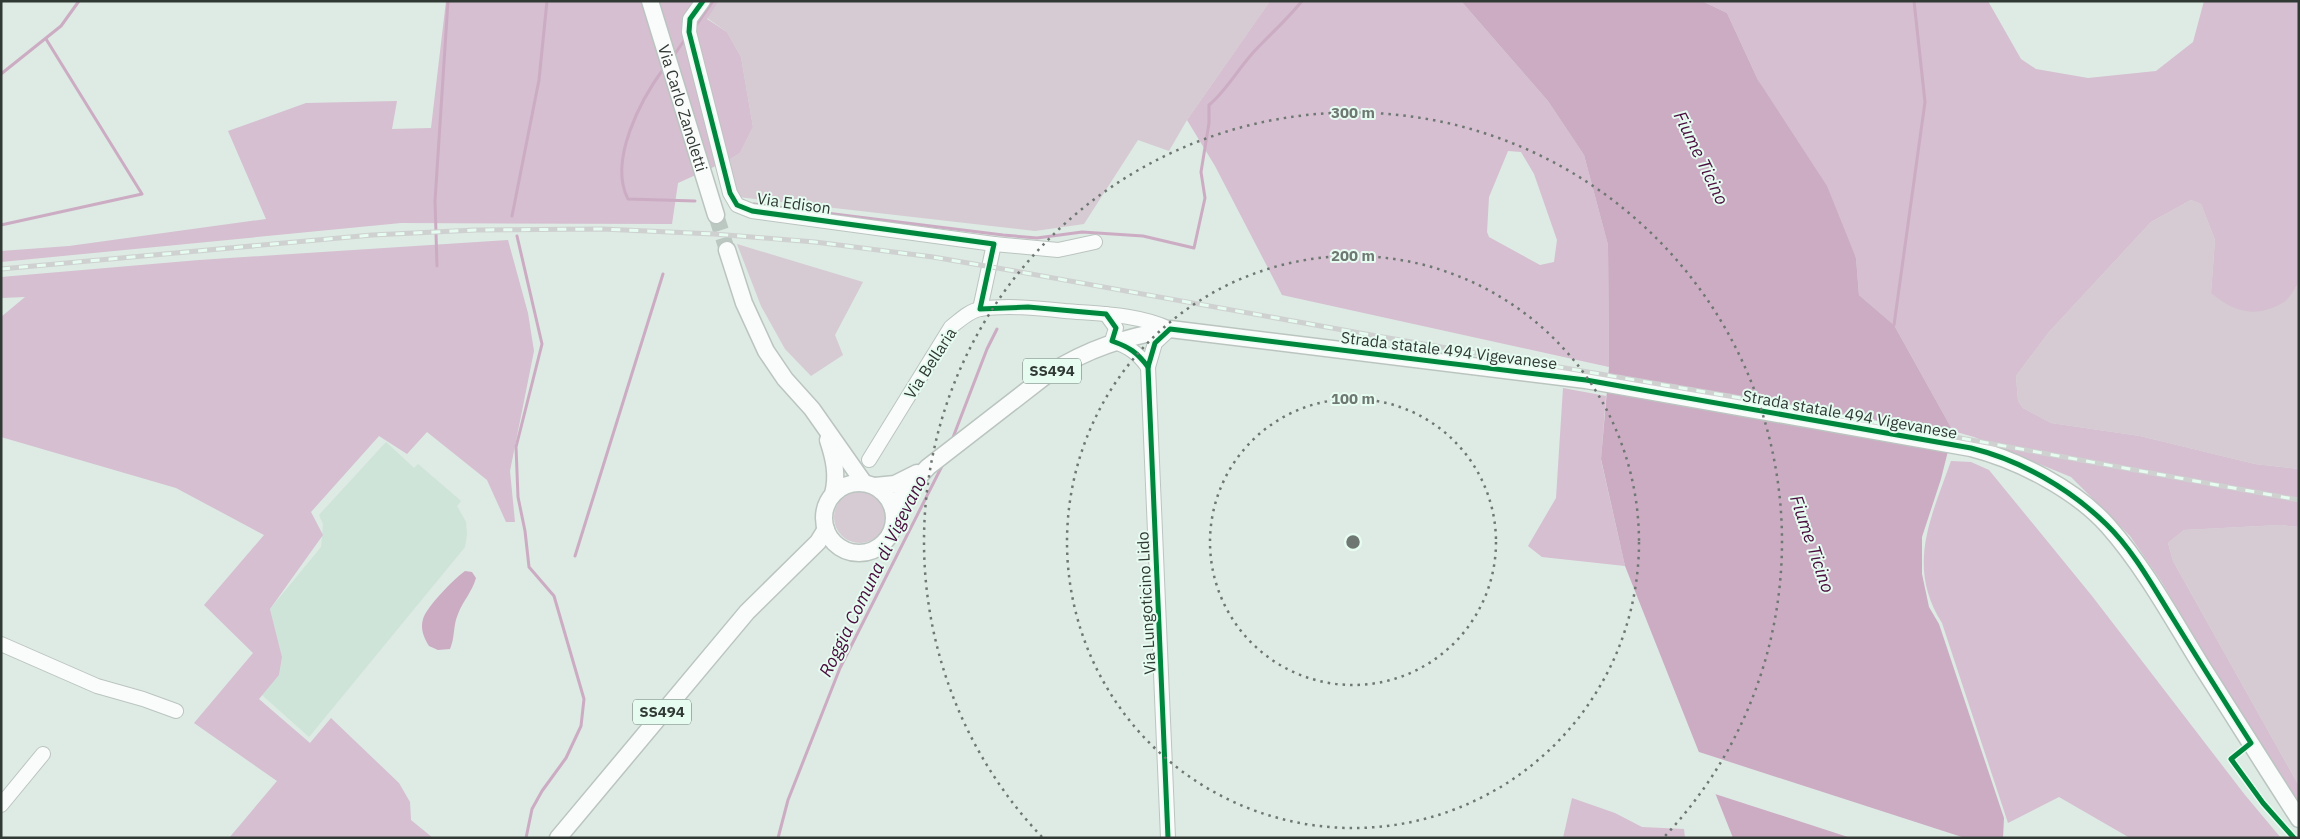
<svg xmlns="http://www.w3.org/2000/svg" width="2300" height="839" font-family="'IBM Plex Sans',sans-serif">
<rect width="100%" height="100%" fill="#deeae4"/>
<path fill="#cee4d9" d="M386 442 414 468 418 464 461 501 457 506 466 522 467 534 465 547 309 737 262 695 279 675 282 657 270 609 321 547 323 524 319 515Z"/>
<g fill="#d6cad3">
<path d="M719 1H1270L1187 120 1169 151 1138 140 1084 224 1035 231 738 197 729 160 740 153 753 127 741 57 727 32 707 18Z"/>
<path d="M2191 200 2201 204 2215 240 2211 293 2285 301 2299 283V469L2255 464 2140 436 2051 423 2023 408 2018 401 2016 376 2049 332 2151 222Z"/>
<path d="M737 244 863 282 835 335 843 355 811 376 785 349 761 306Z"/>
<circle cx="860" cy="517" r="26"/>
<path d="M2280 525 2299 527V786L2173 561 2168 543 2184 530Z"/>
</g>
<g fill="#d5bfd0" fill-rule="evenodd">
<path d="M446 1H719L707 19 727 32 741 57 753 127 740 153 729 160 678 183 672 224 401 223 1 262V251L69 246 266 219 228 131 306 103 397 101 392 129 431 128Z"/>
<path d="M1270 1H1461L1548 101 1584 155 1608 245 1609 367 1282 295 1215 166 1187 120ZM1508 151 1521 152 1534 174 1557 240 1554 262 1540 265 1489 237 1487 232 1489 197Z"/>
<path d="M1702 1H1988L2021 59 2036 69 2088 78 2156 71 2193 42 2204 1H2299V283C2294 289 2290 298 2284 302 2256 319 2234 312 2211 293L2215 240 2201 204 2191 200 2151 222 2049 332 2016 376 2018 401 2023 408 2051 423 2140 436 2255 464 2299 469V527L2280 525 2184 530 2168 543 2173 561 2299 786V805L2251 731 2161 581 2130 536 2071 477 1974 437 1953 431 1894 325 1859 295 1856 258 1758 80 1727 13Z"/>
<path d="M508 240 528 313 534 351 510 471 515 522H506L487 480 427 432 407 454 379 436 311 512 323 535 270 609 282 657 279 675 259 699 310 743 331 718 399 783 410 802 411 820 433 838H229L277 781 194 723 253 653 204 605 264 535 176 488 1 437V317L25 297 1 298V277L199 260Z"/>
<path d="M1563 388 1606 396 1601 460 1625 566 1542 557 1528 546 1556 498Z"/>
<path d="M1951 461 1971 462 1989 470 2092 596 2245 795 2281 838H2130L2059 797 2008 823 1942 623C1906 566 1931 518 1951 461Z"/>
<path d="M1572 798 1615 813 1642 827 1684 829 1685 838H1563Z"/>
</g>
<g fill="#ccacc3">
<path d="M1461 1H1702L1727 13 1758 80 1827 186 1856 258 1859 295 1894 325 1953 431 1941 479 1922 537V574L1929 607 1939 624 2004 818 2003 838H1733L1625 566 1601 459 1609 367 1608 245 1584 155 1548 101Z"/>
<path d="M465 571 472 572 476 578C472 592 463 601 458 614 453 625 455 638 450 649L438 650 429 646C424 638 420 629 423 619 427 606 454 579 465 571Z"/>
</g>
<path fill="#deeae4" d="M1696 751 1965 838H1851L1712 793Z"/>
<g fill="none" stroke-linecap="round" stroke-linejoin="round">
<g stroke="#ccacc3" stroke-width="3">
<path d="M695 27 713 1"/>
<path d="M674 55 686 38"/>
<path d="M664 68C641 99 608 161 628 199L695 201"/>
<path d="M1 74 61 26 79 1"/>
<path d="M754 204 1003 235 1037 238 1082 232 1143 236 1194 248 1205 198 1201 172 1209 123V105C1225 92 1237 71 1251 55 1268 36 1286 21 1302 1"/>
<path d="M512 216 539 80 547 1"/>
<path d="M1 225 142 194 46 39"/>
<path d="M517 236 542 344 516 447 518 497 525 531 529 567 554 596 584 699 581 726 566 758 542 791 532 809 526 838"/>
<path d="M437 266 435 201 448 1"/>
<path d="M1894 325 1925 102 1914 1"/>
<path d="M952 440 987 349 997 329"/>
<path d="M575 556 663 274"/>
<path d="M778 838 788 800 840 668 943 464"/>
</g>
<path stroke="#bbc7c1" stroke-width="16" stroke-dasharray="16 8" stroke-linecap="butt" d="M716 215 727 250"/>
<defs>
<g id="minor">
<path d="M703 1 690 19 689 32 730 193 737 205 752 211 994 244 980 309"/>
<path d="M994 244 1058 250 1095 242"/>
<path d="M1106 314 1116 328 1112 341C1129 347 1137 352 1148 367"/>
<path d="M869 460 951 327C960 320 969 311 980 309 1007 305 1037 308 1065 311 1101 314 1137 314 1170 329L1155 343 1148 367 1168 838"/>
<path d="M1 644 97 686 143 699 176 711"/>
<path d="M1 805 43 754"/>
</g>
<g id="major">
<path id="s1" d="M650 1 716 215"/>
<path d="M727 250 744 303 766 351 785 379 812 409 864 483"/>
<path d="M828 440C834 458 838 475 833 494"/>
<circle cx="859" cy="518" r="35"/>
<path d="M875 486 895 484 917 473"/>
<path d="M893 509 902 495 928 467 1048 374C1089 348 1123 338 1170 329L1586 380 1971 448C2018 460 2075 489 2108 526 2145 568 2172 618 2201 665 2234 717 2266 768 2299 819"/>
<path d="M558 838 747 612 818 542 826 529"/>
</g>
</defs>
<use href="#minor" stroke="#bbc5c0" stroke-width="16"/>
<use href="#major" stroke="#bbc5c0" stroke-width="19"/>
<use href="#minor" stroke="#fafcfb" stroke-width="14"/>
<use href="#major" stroke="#fafcfb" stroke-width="16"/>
<defs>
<path id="rail" d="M1 269 372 235 476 230 602 229 714 234 815 242 933 257 1009 270 1371 335 1764 402 2299 500"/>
</defs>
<use href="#rail" stroke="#ced1d0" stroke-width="5"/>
<use href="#rail" stroke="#e6fcf1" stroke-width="3" stroke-dasharray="9" stroke-linecap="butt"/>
<defs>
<g id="cycleway">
<path d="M703 1 690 19 689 32 730 193 737 205 752 211 994 244 980 309 1028 307 1106 314 1116 328 1112 341C1129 347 1137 352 1148 367"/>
<path d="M1168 838 1148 367 1155 343 1170 329 1586 380 1971 448C2020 460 2069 488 2106 524 2133 550 2152 585 2172 617 2198 659 2224 701 2251 743L2231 759 2263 803 2294 838"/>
</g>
</defs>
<use href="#cycleway" stroke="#e6fcf1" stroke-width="8"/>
<use href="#cycleway" stroke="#00873e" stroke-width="5"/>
</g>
<g fill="none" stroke="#6e7772" stroke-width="2.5" stroke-dasharray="2.5 5">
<circle cx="1353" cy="542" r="143"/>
<circle cx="1353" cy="542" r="286"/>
<path d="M1042 837A429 429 0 1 1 1664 837"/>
</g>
<g text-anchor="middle" stroke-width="4" stroke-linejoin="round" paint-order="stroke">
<g fill="#e6fcf1" stroke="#67746d" stroke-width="1">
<rect x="1023" y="358.5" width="58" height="25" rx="4"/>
<rect x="633" y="699.5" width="58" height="25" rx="4"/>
</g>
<g font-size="15" font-weight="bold" fill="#313935">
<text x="1052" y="376">SS494</text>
<text x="662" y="717">SS494</text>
</g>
<g font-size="16" fill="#313935" stroke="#e6fcf1">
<text dy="6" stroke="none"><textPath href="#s1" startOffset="112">Via Carlo Zanoletti</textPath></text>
<text transform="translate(794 203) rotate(8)" y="6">Via Edison</text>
<text transform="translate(1449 350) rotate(7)" y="6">Strada statale 494 Vigevanese</text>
<text transform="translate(930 363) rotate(-57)" y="6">Via Bellaria</text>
<text transform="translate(1850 414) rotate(10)" y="6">Strada statale 494 Vigevanese</text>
<text transform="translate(1146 603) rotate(-93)" y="6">Via Lungoticino Lido</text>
</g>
<g font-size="18" font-style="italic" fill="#490c3d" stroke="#e6fcf1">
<text transform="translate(1701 158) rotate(64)" y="6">Fiume Ticino</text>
<text transform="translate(1812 544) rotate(71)" y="6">Fiume Ticino</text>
<text transform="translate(873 576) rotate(-64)" y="6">Roggia Comuna di Vigevano</text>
</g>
</g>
<circle cx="1353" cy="542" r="8" fill="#6e7772" stroke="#e6fcf1" stroke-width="2.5"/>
<g font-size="15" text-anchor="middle" font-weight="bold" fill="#6e7772" stroke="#e6fcf1" stroke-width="4" stroke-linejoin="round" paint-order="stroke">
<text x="1353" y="118">300 m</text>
<text x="1353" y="261">200 m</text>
<text x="1353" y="404">100 m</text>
</g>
<rect width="2300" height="839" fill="none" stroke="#313935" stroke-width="5"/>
</svg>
